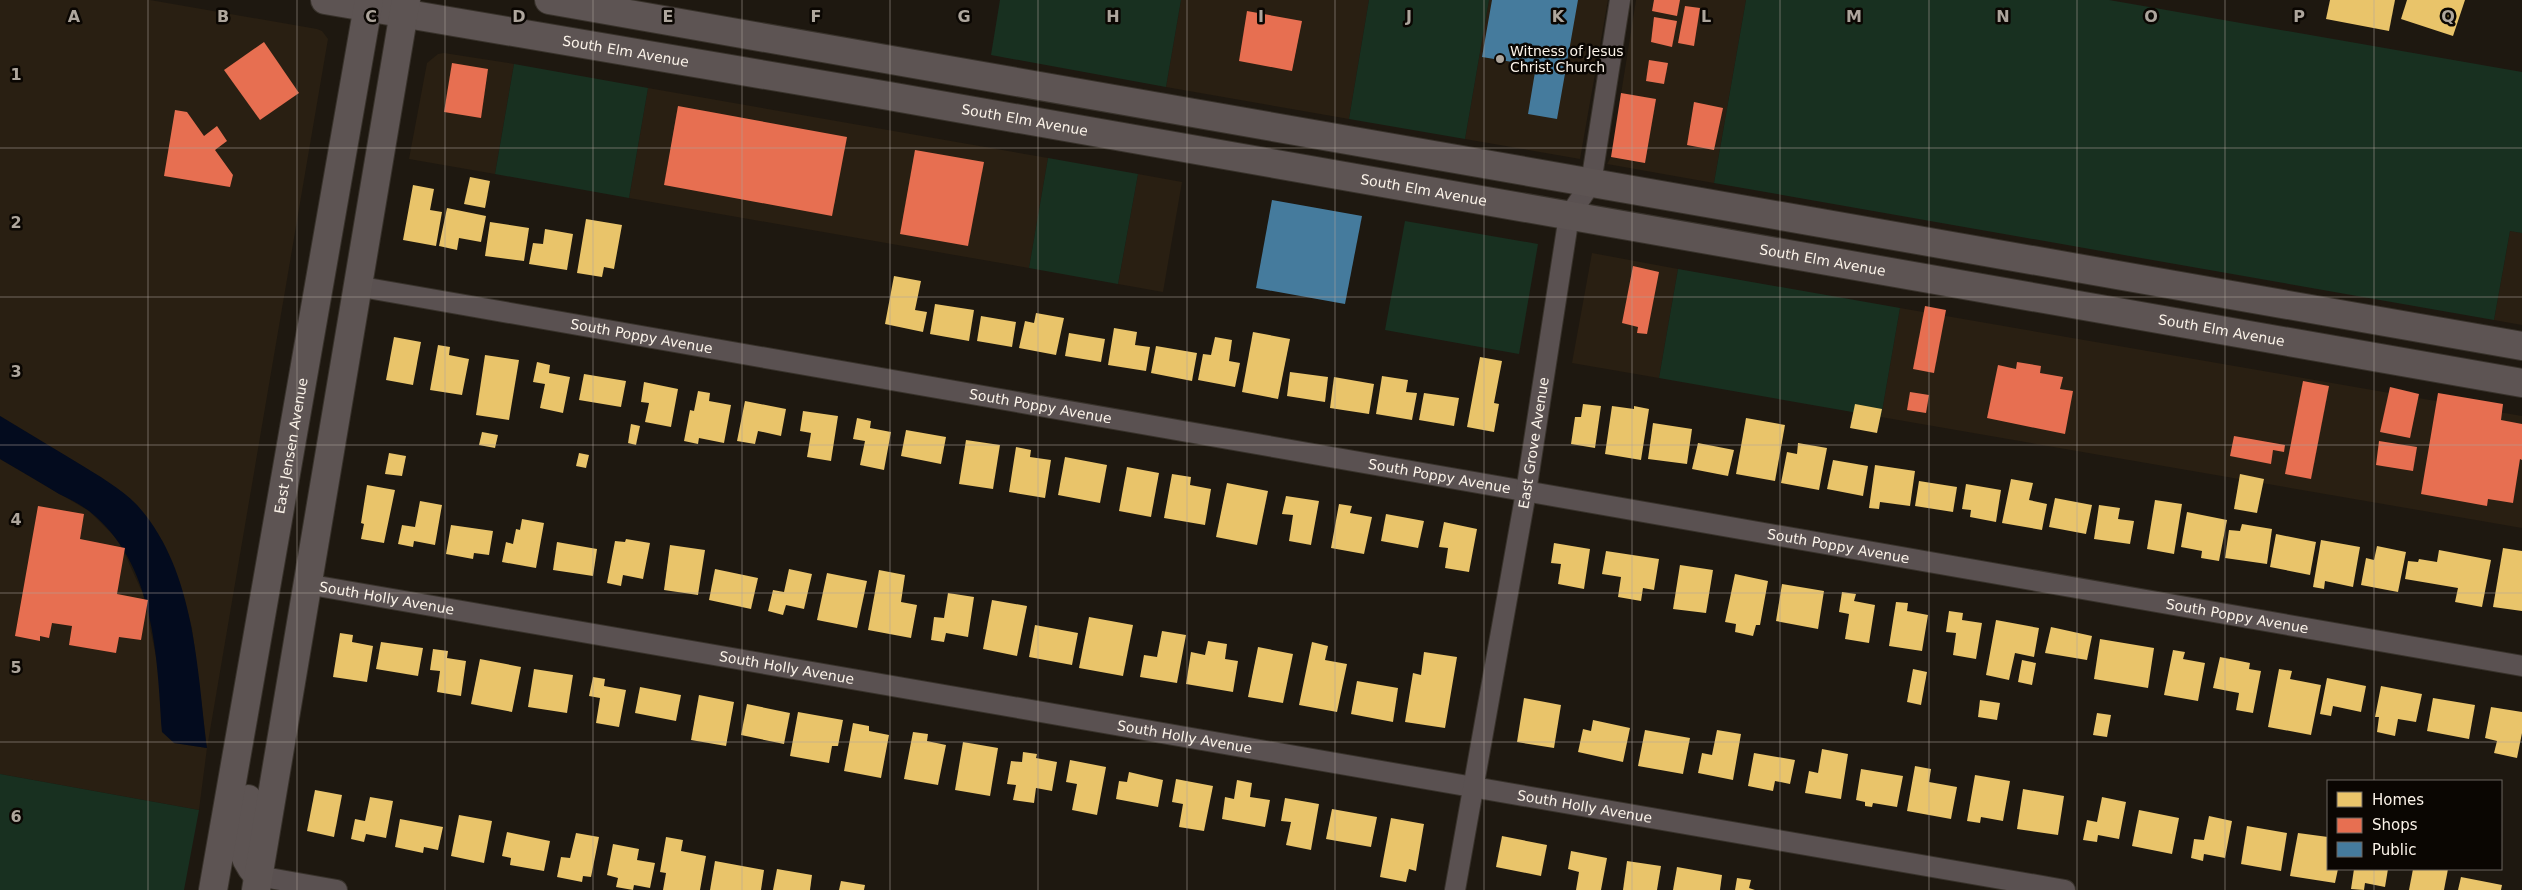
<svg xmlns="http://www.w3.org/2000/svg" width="2522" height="890" font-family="'DejaVu Sans',sans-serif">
<rect width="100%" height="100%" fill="#1e1810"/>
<g fill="#291f12">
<path d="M0 0H150L317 29 322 31 328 39 207 748 199 810 0 774V459L89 511 119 541 143 594 174 743 207 748 192 628 179 581 163 542 136 504 102 478 0 416Z"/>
<path d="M1181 0H1369L1349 119 1166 87Z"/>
<path d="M1489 0H1608L1580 159 1465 139Z"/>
<path d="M1636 0H1746L1714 183 1607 164 1611 157Z"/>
<path d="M444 53 514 64 495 174 409 159 427 63 438 54Z"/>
<path d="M648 88 1048 158 1029 268 629 198Z"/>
<path d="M1138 174 1182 182 1163 292 1118 284Z"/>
<path d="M2510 231 2522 233V325L2494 320Z"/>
<path d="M1592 253 1678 269 1659 378 1572 363Z"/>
<path d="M1900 308 2522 416V528L1881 417Z"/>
</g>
<g fill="#183020">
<path d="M1000 0H1181L1166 87 991 55Z"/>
<path d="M1369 0H1489L1465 139 1349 119Z"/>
<path d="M1746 0H2109L2522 72V233L2510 231 2494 320 1714 183Z"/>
<path d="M514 64 648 88 629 198 495 174Z"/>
<path d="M1048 158 1138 174 1118 284 1029 268Z"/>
<path d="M1405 221 1538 244 1519 354 1385 330Z"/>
<path d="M1678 269 1900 308 1881 417 1659 378Z"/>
<path d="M0 774 199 810 184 890H0Z"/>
</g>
<path fill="#030b1e" d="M0 416C26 432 52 447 78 463 97 475 121 488 137 505 195 569 197 667 207 748L174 743 162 732C157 656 155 563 89 511 80 504 69 499 59 494 40 482 20 471 0 459Z"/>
<g fill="#e9c46a">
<path d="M2330 0H2395L2389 31 2326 19Z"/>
<path d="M2407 0H2465L2453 36 2401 19Z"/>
<path d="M470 177 490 181 485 208 464 204Z"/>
<path d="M413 185 434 189 430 210 442 212 436 246 403 240Z"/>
<path d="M447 208 486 216 481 242 459 238 457 250 439 246Z"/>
<path d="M586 219 622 225 614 269 604 267 602 277 577 273Z"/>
<path d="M490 222 529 228 524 261 485 256Z"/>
<path d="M545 229 573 234 567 270 529 264 533 243 543 244Z"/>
<path d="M894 276 921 281 915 310 927 312 923 332 885 324Z"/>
<path d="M935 304 974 310 969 341 930 334Z"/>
<path d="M1036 313 1064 318 1056 355 1019 348 1025 321 1034 323Z"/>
<path d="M981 316 1016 322 1012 347 977 341Z"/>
<path d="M1114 328 1137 332 1135 345 1150 347 1146 371 1108 365Z"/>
<path d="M1253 332 1290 339 1278 399 1242 392Z"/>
<path d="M1069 333 1105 339 1101 362 1065 356Z"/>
<path d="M394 337 421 342 413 385 386 380Z"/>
<path d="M1215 337 1232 340 1229 361 1240 363 1235 387 1198 380 1203 354 1211 355Z"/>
<path d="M438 345 450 347 449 355 469 359 462 395 430 390Z"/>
<path d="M1156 346 1197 353 1192 381 1151 373Z"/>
<path d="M485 355 519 360 509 420 476 415Z"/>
<path d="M1480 357 1502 361 1494 403 1499 404 1494 432 1467 427Z"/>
<path d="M537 362 550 365 549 373 570 377 563 413 540 408 545 384 533 382Z"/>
<path d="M1290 372 1328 377 1325 402 1287 396Z"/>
<path d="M584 374 626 381 621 407 579 400Z"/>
<path d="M1382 376 1408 380 1406 392 1417 393 1412 420 1376 414Z"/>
<path d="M1334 377 1374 384 1369 414 1330 408Z"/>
<path d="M644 382 678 389 671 427 645 422 649 403 641 402Z"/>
<path d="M698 391 710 393 709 401 731 405 724 443 699 438 698 444 684 441 690 410 694 411Z"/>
<path d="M1424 393 1459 398 1454 426 1419 420Z"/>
<path d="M745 401 786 409 781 436 758 431 755 444 737 441Z"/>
<path d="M1583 404 1601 406 1595 448 1571 444 1575 417H1581Z"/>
<path d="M1855 404 1882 409 1877 433 1850 428Z"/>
<path d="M1612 406 1634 409V406L1649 409 1641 460 1605 454Z"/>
<path d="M803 411 838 416 831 461 807 457 811 433 800 431Z"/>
<path d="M857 418 871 421 870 428 891 432 884 470 860 465 865 441 853 439Z"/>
<path d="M1746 418 1785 425 1775 481 1736 474Z"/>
<path d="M1653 423 1692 429 1687 464 1648 459Z"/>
<path d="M631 424 640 426 636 445 628 443Z"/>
<path d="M906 430 946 437 941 464 901 456Z"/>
<path d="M482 432 498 435 495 448 479 445Z"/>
<path d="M966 440 1000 445 993 489 959 484Z"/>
<path d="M1698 443 1734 450 1728 476 1692 469Z"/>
<path d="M1798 443 1827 448 1819 490 1781 483 1787 452 1797 454Z"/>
<path d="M1016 447 1031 450 1030 457 1051 460 1045 498 1009 492Z"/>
<path d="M389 453 406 456 402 476 385 474Z"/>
<path d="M579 453 589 455 586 468 576 466Z"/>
<path d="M1065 457 1107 465 1100 503 1058 495Z"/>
<path d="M1833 460 1868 466 1863 496 1827 489Z"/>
<path d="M1875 465 1915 471 1910 506 1880 502 1879 509 1869 508Z"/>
<path d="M1127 467 1159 473 1151 517 1119 511Z"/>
<path d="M1172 474 1191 477 1190 485 1211 489 1205 525 1164 518Z"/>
<path d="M2240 474 2264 479 2257 513 2234 509Z"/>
<path d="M2011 479 2033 483 2029 500 2047 504 2042 530 2002 523Z"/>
<path d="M1919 481 1957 487 1953 512 1915 506Z"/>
<path d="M1227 483 1268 491 1257 545 1216 537Z"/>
<path d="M1966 484 2001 490 1996 522 1970 517 1971 510 1962 509Z"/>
<path d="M367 485 395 490 384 543 361 539 364 524 361 523Z"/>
<path d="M1286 496 1319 501 1311 545 1289 541 1293 515 1282 514Z"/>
<path d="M2055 498 2092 505 2086 534 2049 527Z"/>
<path d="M2155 500 2182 504 2174 554 2147 549Z"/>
<path d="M420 501 442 505 435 545 414 541 413 547 398 544 402 525 415 527Z"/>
<path d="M1339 504 1352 506 1350 513 1372 517 1364 554 1331 548Z"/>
<path d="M2099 505 2120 508 2118 519 2134 521 2130 544 2094 539Z"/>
<path d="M2187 512 2227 520 2219 561 2201 558 2202 551 2181 547Z"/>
<path d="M1386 514 1424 521 1418 548 1381 541Z"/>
<path d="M522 519 544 523 536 568 502 562 506 542 513 544 516 529 520 530Z"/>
<path d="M1444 522 1477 529 1469 572 1445 568 1448 548 1439 547Z"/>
<path d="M2242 524 2272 529 2267 564 2225 558 2229 530 2240 531Z"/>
<path d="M451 525 493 531 489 555 474 553 473 559 446 554Z"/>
<path d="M2276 534 2316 542 2310 575 2270 567Z"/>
<path d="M626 539 650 543 643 579 623 575 621 586 607 583 615 541 625 542Z"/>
<path d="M2321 540 2360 547 2353 587 2325 581 2324 589 2313 587Z"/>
<path d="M557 542 597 549 593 576 553 570Z"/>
<path d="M1554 543 1590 549 1584 589 1558 584 1561 564 1551 563Z"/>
<path d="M670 545 705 550 698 595 664 590Z"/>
<path d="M2377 546 2406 552 2398 592 2361 585 2366 558 2374 560Z"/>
<path d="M2503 548 2522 551V611L2493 607Z"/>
<path d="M2439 550 2491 560 2482 607 2455 602 2458 588 2405 579 2408 561 2418 562 2419 559 2437 562Z"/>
<path d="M1606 551 1659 559 1654 590 1643 588 1641 601 1618 597 1621 577 1602 574Z"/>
<path d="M1680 565 1713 570 1706 613 1673 609Z"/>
<path d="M715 569 758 578 751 609 709 600Z"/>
<path d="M789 569 812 574 804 609 786 605 783 615 768 611 773 590 784 592Z"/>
<path d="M879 570 905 575 901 602 917 605 911 638 868 630Z"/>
<path d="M827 573 867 581 857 628 817 620Z"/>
<path d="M1735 574 1768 581 1760 625H1756L1753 636 1735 632 1736 624 1725 622Z"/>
<path d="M1782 584 1824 591 1818 629 1776 621Z"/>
<path d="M1842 592 1856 594 1854 601 1875 605 1869 643 1845 639 1849 614 1839 612Z"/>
<path d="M948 593 974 597 968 637 946 633 944 642 931 640 934 617 944 618Z"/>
<path d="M992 600 1027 606 1017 656 983 649Z"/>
<path d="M1896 602 1908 603 1907 611 1928 615 1922 651 1889 646Z"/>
<path d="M1949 611 1963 613 1962 620 1982 623 1976 659 1953 655 1956 633 1946 632Z"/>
<path d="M1089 617 1133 625 1123 676 1079 668Z"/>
<path d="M1996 620 2039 628 2034 657 2015 653 2009 680 1986 675Z"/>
<path d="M1035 625 1078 633 1072 665 1029 657Z"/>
<path d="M2051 627 2092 636 2087 660 2045 653Z"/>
<path d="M1162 631 1186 635 1177 683 1140 677 1144 655 1157 657Z"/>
<path d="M340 633 353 635 352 642 373 646 367 682 333 677Z"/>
<path d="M2100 639 2154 648 2148 688 2094 679Z"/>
<path d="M1208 641 1227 644 1225 659 1238 661 1233 692 1186 684 1191 652 1205 655Z"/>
<path d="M381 642 423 648 418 676 376 669Z"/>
<path d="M1312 642 1328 646 1325 660 1347 664 1337 712 1299 705Z"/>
<path d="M1258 647 1293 654 1283 703 1248 697Z"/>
<path d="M433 649 448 651 447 658 466 661 461 696 437 692 440 671 430 670Z"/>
<path d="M2173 650 2185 652 2183 659 2205 663 2198 701 2164 695Z"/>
<path d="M1424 652 1457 657 1445 728 1405 722 1413 673 1421 675Z"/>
<path d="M2220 657 2250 663 2249 669 2261 671 2253 713 2236 710 2239 693 2213 688Z"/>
<path d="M480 659 521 667 512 712 471 704Z"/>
<path d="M2022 660 2036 663 2032 685 2018 682Z"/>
<path d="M534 669 573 675 567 713 528 707Z"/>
<path d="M1913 669 1927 672 1921 705 1907 702Z"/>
<path d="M2279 669 2292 671 2290 679 2321 685 2311 735 2268 727Z"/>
<path d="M593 677 605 679 604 686 626 690 619 727 596 723 600 698 589 696Z"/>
<path d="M2327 678 2366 686 2361 712 2333 706 2331 716 2320 714Z"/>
<path d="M1357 681 1398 688 1393 722 1351 714Z"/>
<path d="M2381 686 2422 694 2416 722 2398 719 2395 736 2377 732 2379 717H2375Z"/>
<path d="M640 687 681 695 676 721 635 713Z"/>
<path d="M699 695 734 702 726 746 691 740Z"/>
<path d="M1524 698 1561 705 1554 748 1517 742Z"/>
<path d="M2433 698 2475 705 2469 739 2427 731Z"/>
<path d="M1980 700 2000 703 1997 720 1978 717Z"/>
<path d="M747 704 790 713 784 744 741 735Z"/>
<path d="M2491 707 2522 712V733L2517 758 2494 753 2497 741 2485 738Z"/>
<path d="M798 712 843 720 838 746H832L829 763 790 756Z"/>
<path d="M2097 713 2111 715 2107 737 2093 735Z"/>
<path d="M1593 720 1630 728 1623 762 1578 752 1583 729 1591 731Z"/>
<path d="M853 723 869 726V731L889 735 881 778 844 771Z"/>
<path d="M1645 730 1690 738 1683 774 1638 766Z"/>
<path d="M1717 730 1741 734 1733 780 1698 773 1702 753 1712 755Z"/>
<path d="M913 732 928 734 927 741 946 745 938 785 904 779Z"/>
<path d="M963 742 998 748 990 796 955 790Z"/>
<path d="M1822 749 1848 754 1841 799 1805 793 1809 771 1818 773Z"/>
<path d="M1023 752 1037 754 1036 758 1057 762 1052 791 1036 788 1034 803 1013 800 1016 785 1007 784 1011 761 1022 762Z"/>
<path d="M1754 753 1795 760 1790 784 1775 781 1773 791 1748 786Z"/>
<path d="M1070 760 1106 767 1097 815 1072 810 1077 784 1066 782Z"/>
<path d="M1915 766 1931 769 1929 782 1957 787 1951 819 1907 811Z"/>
<path d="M1861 769 1903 776 1897 807 1873 803 1872 807 1865 806V802L1856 800Z"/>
<path d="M1129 772 1163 780 1158 807 1116 799 1119 781 1127 782Z"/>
<path d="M1975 775 2010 781 2003 821 1981 817 1980 823 1967 821Z"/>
<path d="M1176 779 1213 786 1204 831 1179 827 1183 804 1172 802Z"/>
<path d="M1237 780 1252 783 1250 797 1270 800 1265 827 1222 819 1225 797 1234 799Z"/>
<path d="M2023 789 2064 796 2058 835 2017 829Z"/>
<path d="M315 790 342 795 334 837 307 831Z"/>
<path d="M370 797 393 801 386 838 366 834 364 842 351 839 355 819 365 821Z"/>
<path d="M2102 797 2126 802 2119 839 2098 835 2097 842 2083 840 2087 820 2097 822Z"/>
<path d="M1285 798 1319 804 1311 850 1286 845 1291 822 1281 821Z"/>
<path d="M1332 809 1377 817 1371 847 1326 839Z"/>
<path d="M2139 810 2179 818 2172 854 2132 846Z"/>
<path d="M459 815 492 821 484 863 451 856Z"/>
<path d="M2209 816 2232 821 2225 858 2204 854 2203 861 2191 858 2194 839 2204 840Z"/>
<path d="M1391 818 1424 824 1416 871 1409 869 1406 882 1380 877Z"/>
<path d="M400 819 443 827 438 850 424 847 423 853 395 847Z"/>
<path d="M2247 826 2287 833 2281 871 2241 864Z"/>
<path d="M507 832 550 841 544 871 510 865 511 858 502 856Z"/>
<path d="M576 833 599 837 591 877 583 876 582 882 557 877 561 857 570 858Z"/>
<path d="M2298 833 2328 837V869H2338L2335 883 2290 876Z"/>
<path d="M1502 836 1547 845 1541 876 1496 867Z"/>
<path d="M666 837 683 840 681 851 706 856 700 890H663L666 873 660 872Z"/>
<path d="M613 844 639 849 637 860 655 863 650 888 634 885 633 890 616 887 618 878 607 875Z"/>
<path d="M1571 851 1607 858 1601 890H1576L1579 872 1568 869Z"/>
<path d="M715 861 764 870 761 890H710Z"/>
<path d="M1627 861 1661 866 1657 890H1623Z"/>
<path d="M1677 867 1722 875 1720 890H1673Z"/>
<path d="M777 869 812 875 810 890H773Z"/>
<path d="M2354 869H2388L2385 887 2365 883 2364 890 2351 889Z"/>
<path d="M2413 869H2448L2444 890H2409Z"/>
<path d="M2461 877 2502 885 2501 890H2458Z"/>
<path d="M1737 878 1751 880 1749 888 1755 890H1735Z"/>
<path d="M841 881 865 885 864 890H839Z"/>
</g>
<g fill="#e76f51">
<path d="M1654 0H1680L1677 16 1652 11Z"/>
<path d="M1685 6 1700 8 1694 46 1678 43Z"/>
<path d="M1247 11 1302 21 1292 71 1239 61Z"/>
<path d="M1654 17 1677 21 1672 47 1651 42Z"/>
<path d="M264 42 299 93 260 120 224 70Z"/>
<path d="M1649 60 1668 63 1664 84 1646 81Z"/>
<path d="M452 63 488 69 481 118 444 112Z"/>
<path d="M1621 93 1656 99 1645 163 1611 157Z"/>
<path d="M1694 102 1723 108 1714 150 1687 145Z"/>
<path d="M678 106 847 137 832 216 664 185Z"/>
<path d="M175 110 187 112 204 136 217 126 227 141 215 150 233 175 230 187 164 176Z"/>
<path d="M915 150 984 162 968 246 900 234Z"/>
<path d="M1633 266 1659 272 1647 334 1637 333 1638 327 1622 323Z"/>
<path d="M1925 306 1946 310 1934 373 1913 369Z"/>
<path d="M2017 362 2041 366 2040 373 2063 377 2060 389 2073 391 2065 434 1987 418 1998 365 2016 369Z"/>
<path d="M2303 381 2329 386 2311 479 2285 474Z"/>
<path d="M2390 387 2419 394 2410 438 2380 432Z"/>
<path d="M1910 392 1929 395 1926 413 1907 410Z"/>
<path d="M2438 393 2503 404 2501 420 2522 424V460L2520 459 2513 503 2488 499 2487 506 2421 494Z"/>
<path d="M2234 436 2285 445 2284 452 2273 450 2271 464 2230 456Z"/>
<path d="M2379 441 2417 447 2413 471 2376 465Z"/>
<path d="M38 506 84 514 80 539 125 548 117 594 148 600 141 640 119 637 116 653 69 645 72 626 52 623 49 638 40 636V641L15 636Z"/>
</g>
<g fill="#457b9d">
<path d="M1492 0H1578L1557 119 1528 114 1536 66 1482 57Z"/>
<path d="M1272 200 1362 216 1345 304 1256 288Z"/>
</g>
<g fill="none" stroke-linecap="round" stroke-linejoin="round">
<defs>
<g id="minor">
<path id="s1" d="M356 286 2522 666"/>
<path id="s2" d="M306 584 2065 890"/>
<path d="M258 876 337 890"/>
<path id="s3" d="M1455 890 1526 492 1569 216 1591 183 1620 0"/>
</g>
<g id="secondary">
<path id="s4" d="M325 0 889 96 2522 383"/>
<path d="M549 0 2522 346"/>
<path d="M248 799C242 832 234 849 258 876"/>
<path id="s5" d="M213 890 369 0"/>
<path d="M256 890 406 0"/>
</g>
</defs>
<use href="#minor" stroke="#38322b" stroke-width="22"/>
<use href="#secondary" stroke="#38322b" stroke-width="30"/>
<use href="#minor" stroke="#5a5151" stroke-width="20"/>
<use href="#secondary" stroke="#5d5453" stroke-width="28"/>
</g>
<path fill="none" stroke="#aea69d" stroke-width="1" stroke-opacity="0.55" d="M148 0V890M297 0V890M445 0V890M593 0V890M742 0V890M890 0V890M1038 0V890M1187 0V890M1335 0V890M1484 0V890M1632 0V890M1780 0V890M1929 0V890M2077 0V890M2225 0V890M2374 0V781M0 148H2522M0 297H2522M0 445H2522M0 593H2522M0 742H2522M2374 869V890"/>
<circle fill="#aea69d" stroke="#0a0602" stroke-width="2" cx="1500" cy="59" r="5"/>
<g text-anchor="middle" stroke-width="5" stroke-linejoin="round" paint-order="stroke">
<g font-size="14" fill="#fbf3e9" stroke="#0a0602">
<text dy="5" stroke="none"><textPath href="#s4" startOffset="305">South Elm Avenue</textPath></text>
<text dy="5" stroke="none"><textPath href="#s4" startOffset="710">South Elm Avenue</textPath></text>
<text dy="5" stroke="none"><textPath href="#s4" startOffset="1115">South Elm Avenue</textPath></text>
<text dy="5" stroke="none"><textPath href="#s4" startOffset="1520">South Elm Avenue</textPath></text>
<text dy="5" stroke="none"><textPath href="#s4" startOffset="1925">South Elm Avenue</textPath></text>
<text dy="5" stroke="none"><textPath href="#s1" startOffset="290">South Poppy Avenue</textPath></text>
<text dy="5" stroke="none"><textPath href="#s1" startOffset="695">South Poppy Avenue</textPath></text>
<text dy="5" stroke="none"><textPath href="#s3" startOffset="454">East Grove Avenue</textPath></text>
<text dy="5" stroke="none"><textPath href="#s5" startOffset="451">East Jensen Avenue</textPath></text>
<text dy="5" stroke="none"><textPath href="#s1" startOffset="1100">South Poppy Avenue</textPath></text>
<text dy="5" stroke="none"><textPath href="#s1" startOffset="1505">South Poppy Avenue</textPath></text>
<text dy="5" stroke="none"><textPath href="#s2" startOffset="82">South Holly Avenue</textPath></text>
<text dy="5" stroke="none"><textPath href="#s1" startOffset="1910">South Poppy Avenue</textPath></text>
<text dy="5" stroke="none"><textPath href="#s2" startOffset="488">South Holly Avenue</textPath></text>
<text dy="5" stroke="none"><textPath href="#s2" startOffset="892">South Holly Avenue</textPath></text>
<text dy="5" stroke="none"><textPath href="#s2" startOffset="1298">South Holly Avenue</textPath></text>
</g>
<g font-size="14" fill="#fbf3e9" stroke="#0a0602" text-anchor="start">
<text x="1510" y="56">Witness of Jesus<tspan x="1510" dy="16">Christ Church</tspan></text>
</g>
</g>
<g font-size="16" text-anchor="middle" font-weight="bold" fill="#aea69d" stroke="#0a0602" stroke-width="5" stroke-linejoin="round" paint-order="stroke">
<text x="74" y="22">A</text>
<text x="223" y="22">B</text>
<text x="371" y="22">C</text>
<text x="519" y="22">D</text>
<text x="668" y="22">E</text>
<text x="816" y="22">F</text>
<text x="964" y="22">G</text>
<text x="1113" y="22">H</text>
<text x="1261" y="22">I</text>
<text x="1409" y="22">J</text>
<text x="1558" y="22">K</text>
<text x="1706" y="22">L</text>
<text x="1854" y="22">M</text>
<text x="2003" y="22">N</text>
<text x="2151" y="22">O</text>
<text x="2299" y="22">P</text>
<text x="2448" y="22">Q</text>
<text x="16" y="80">1</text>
<text x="16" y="228">2</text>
<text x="16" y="377">3</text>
<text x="16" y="525">4</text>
<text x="16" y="673">5</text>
<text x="16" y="822">6</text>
</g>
<rect x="2327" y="780" width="175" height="90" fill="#0a0602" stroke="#6a655e"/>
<rect x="2337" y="792" width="25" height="15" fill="#e9c46a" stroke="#6a655e"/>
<text x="2372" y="805" font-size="15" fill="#fbf3e9">Homes</text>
<rect x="2337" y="818" width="25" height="15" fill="#e76f51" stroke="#6a655e"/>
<text x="2372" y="830" font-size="15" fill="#fbf3e9">Shops</text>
<rect x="2337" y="842" width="25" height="15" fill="#457b9d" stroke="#6a655e"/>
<text x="2372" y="855" font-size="15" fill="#fbf3e9">Public</text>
</svg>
